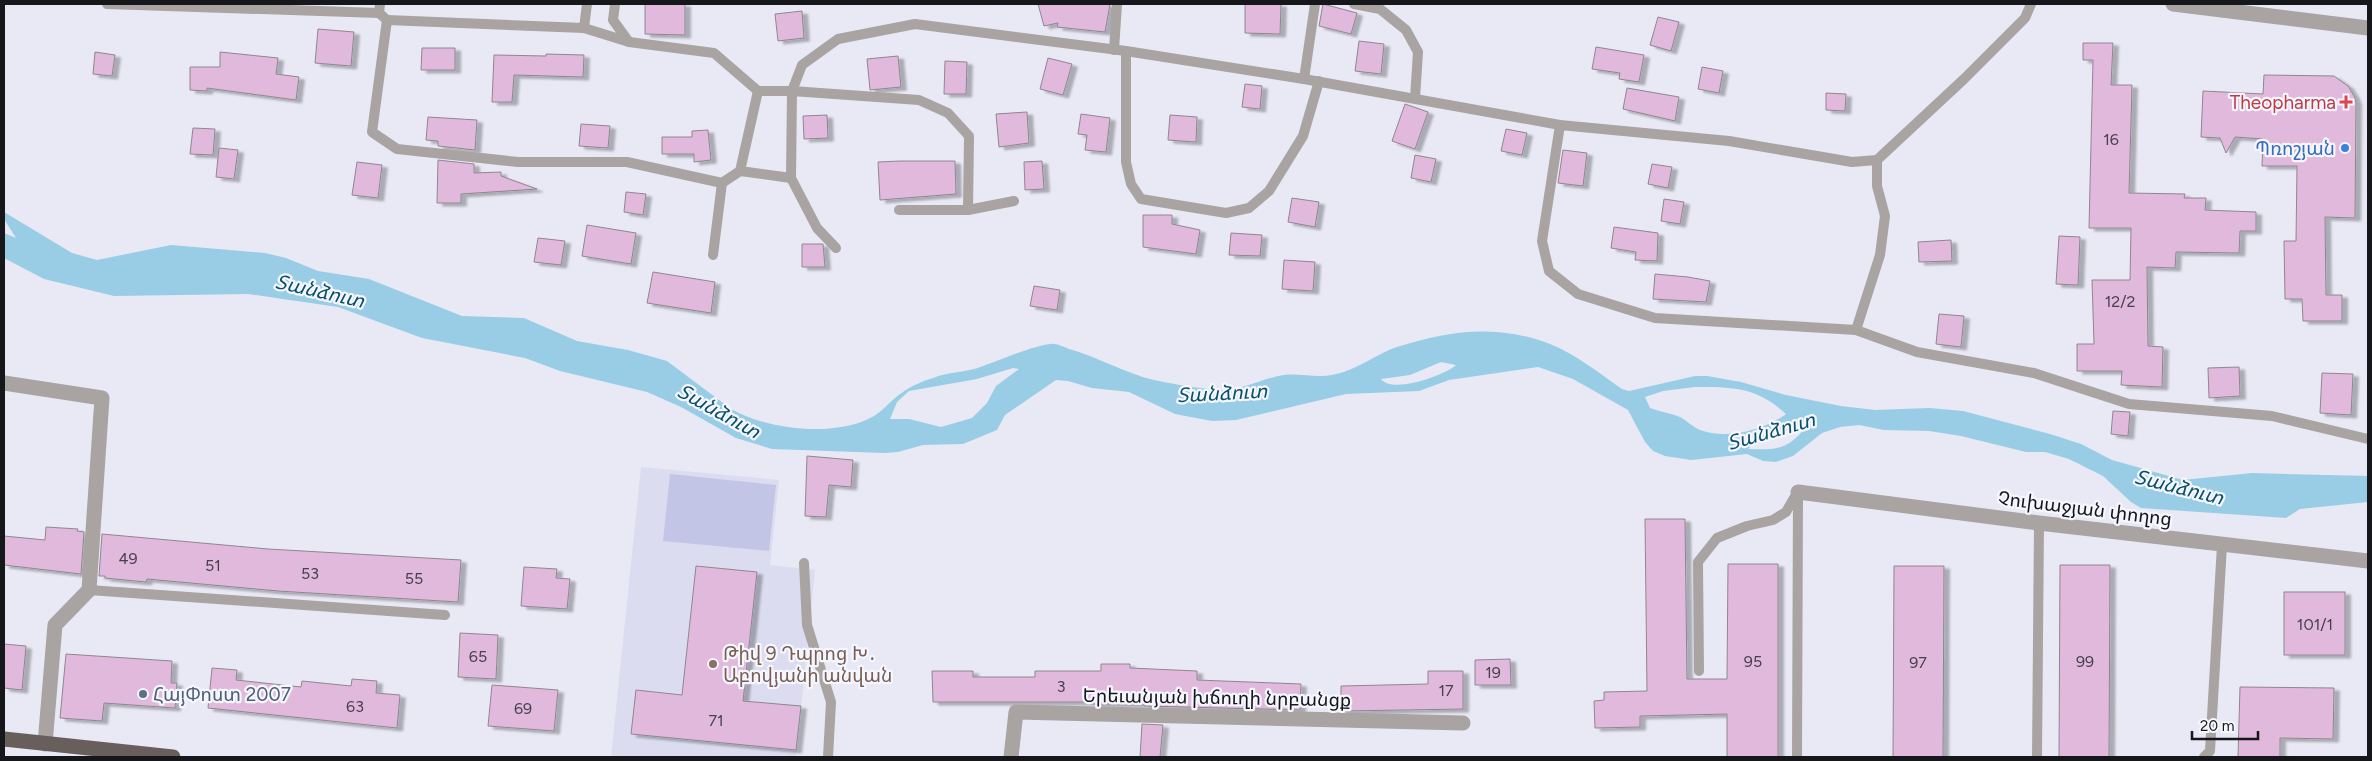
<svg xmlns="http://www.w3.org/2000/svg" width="2372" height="761" font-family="Figtree,'Noto Sans Armenian',sans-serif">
<defs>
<filter id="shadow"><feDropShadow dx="5.5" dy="3" stdDeviation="1" flood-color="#0004"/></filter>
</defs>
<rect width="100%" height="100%" fill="#e8e9f5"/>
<path fill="#dbdcef" d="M641 467 779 480 770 565 815 570 796 757H611Z"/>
<path fill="#c3c5e6" d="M670 474 776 485 769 551 663 541Z"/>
<path fill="#98cde5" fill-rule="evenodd" d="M4 212 72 253 97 260 171 245 265 253 286 258 318 271 369 279 462 316 524 318 577 341 628 350 667 361 731 409C768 430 836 438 874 416 885 409 892 399 903 392 911 386 923 381 933 378 950 371 967 373 983 366 996 361 1039 344 1051 344 1056 343 1064 347 1069 349 1094 356 1116 368 1140 376 1157 382 1201 389 1220 390 1241 391 1263 378 1284 375 1300 373 1316 378 1332 375 1356 371 1374 355 1397 347 1450 330 1497 324 1550 344 1576 354 1600 374 1622 389L1629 391 1695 376H1707L1741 382 1786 395 1841 406 1875 410 1929 408 1963 411 2050 434 2081 444 2112 460 2183 480 2252 473 2368 476V502L2300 509 2286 518 2141 508 2131 502 2103 476 2069 459 2045 452H2026L1961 436 1929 431 1884 430 1859 425 1840 427 1822 433 1793 456 1776 462 1763 461 1747 454 1691 460 1665 456 1653 451 1645 442 1628 410 1573 379 1538 367 1449 380 1419 391 1346 394 1236 420 1212 421 1175 414 1129 392 1092 388 1068 381 1056 380 1005 415 997 430 963 444 923 445 898 452 884 453 772 449 736 438 681 407 647 392 560 371 525 358 422 338 338 307 248 294 114 296 44 279 4 258V233L16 238 4 219ZM1441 362 1456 365C1444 376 1392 394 1381 379L1410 375ZM1013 368 1019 369 996 386 987 403 972 418 941 427 909 419H890L897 402 909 391 977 379ZM1695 387C1733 387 1757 387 1786 414 1764 430 1727 440 1700 430 1693 427 1687 421 1680 417 1671 413 1660 412 1650 408L1645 397 1663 391ZM1805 428C1788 450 1775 450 1748 449L1752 445 1793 429Z"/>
<g fill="#e0b9dc" stroke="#90868e" filter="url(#shadow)">
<path d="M645 4H685V35L645 34Z"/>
<path d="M1038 4H1110L1105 32 1057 27 1058 23 1044 26Z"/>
<path d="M1245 4H1281L1280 34 1245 33Z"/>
<path d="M1323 4 1357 13 1351 34 1319 26Z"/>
<path d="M802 11 804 38 778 41 775 14Z"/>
<path d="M1658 17 1679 22 1671 51 1650 45Z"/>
<path d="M318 29 354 32 351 66 315 63Z"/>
<path d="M1359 41 1384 44 1381 74 1355 71Z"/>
<path d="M2083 43H2113L2111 85H2132L2129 193 2185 194 2184 198H2206L2205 210 2256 212V231H2240L2239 253 2176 252 2175 268 2147 267 2148 346 2163 347 2162 387 2121 385 2122 371H2077V344H2094L2092 280H2130L2131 228H2089L2093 60H2083Z"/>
<path d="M1596 47 1644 55 1639 82 1619 79 1620 73 1592 69Z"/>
<path d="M422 48H455V70H421Z"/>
<path d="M95 52 115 55 112 76 93 74Z"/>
<path d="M220 52 278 58 276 74 299 77 296 100 207 88V91L190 90V67H220Z"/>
<path d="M546 54 584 55 583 77 514 75 512 102H492L494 55 546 56Z"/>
<path d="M898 56 901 87 870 90 867 59Z"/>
<path d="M1048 58 1072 64 1063 95 1040 89Z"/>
<path d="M945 61 967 62 966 94H944Z"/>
<path d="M1702 67 1723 71 1719 93 1698 89Z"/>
<path d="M2264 75 2334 76 2348 86 2354 96 2356 102 2355 218 2325 217 2326 295H2342V321H2303L2302 299H2285L2284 241H2296L2297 166H2262L2263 139 2235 137 2226 153 2220 138 2201 137 2203 91 2263 94Z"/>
<path d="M1245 84 1262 86 1260 109 1242 107Z"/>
<path d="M1627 88 1679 97 1675 121 1623 109Z"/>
<path d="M1826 93 1846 94 1845 111 1826 110Z"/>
<path d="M1405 104 1428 112 1415 149 1392 141Z"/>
<path d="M1027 112 1029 143 999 147 996 114Z"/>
<path d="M1081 114 1110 118 1106 152 1085 150 1087 135 1078 134Z"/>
<path d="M827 115 828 138 804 139 803 116Z"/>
<path d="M1170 115 1197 117 1196 142 1168 140Z"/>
<path d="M428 117 477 120 475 150 438 146V141L426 140Z"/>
<path d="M581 124 610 126 608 148 579 146Z"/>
<path d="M193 128 215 129 213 155 190 154Z"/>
<path d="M1506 129 1527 133 1522 155 1501 151Z"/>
<path d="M708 130 711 160 694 162V154H662V137H692V131Z"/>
<path d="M219 148 238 150 234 179 216 177Z"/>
<path d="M1563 150 1587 153 1583 186 1558 183Z"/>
<path d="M1415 155 1436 159 1431 182 1411 178Z"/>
<path d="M438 160 474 164V173L501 172V176L537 189 461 194V203H437Z"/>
<path d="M900 161H955L956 194 880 200 878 162Z"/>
<path d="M1042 161 1044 189 1025 190 1024 162Z"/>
<path d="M357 162 382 165 378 198 352 195Z"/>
<path d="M1652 164 1672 167 1668 188 1648 184Z"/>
<path d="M626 192 646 194 643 215 624 212Z"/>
<path d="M1292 198 1319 202 1315 227 1288 222Z"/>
<path d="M1664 199 1684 202 1680 224 1661 221Z"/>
<path d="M1143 215H1172V224L1200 230 1196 254 1143 247Z"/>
<path d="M587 225 636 233 631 264 582 256Z"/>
<path d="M1614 227 1658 233 1657 261 1635 260 1636 252 1611 248Z"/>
<path d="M1231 233 1262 235 1260 256 1229 255Z"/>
<path d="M2059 236 2080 237 2078 285 2056 284Z"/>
<path d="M538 238 565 241 561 265 534 262Z"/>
<path d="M1951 240 1952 261 1919 262 1918 242Z"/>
<path d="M802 244H823L825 267H802Z"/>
<path d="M1284 260 1315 262 1313 291 1282 289Z"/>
<path d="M653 272 715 282 711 313 647 303Z"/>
<path d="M1655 274 1688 277 1710 281 1706 302 1653 299Z"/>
<path d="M1034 286 1060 290 1057 310 1030 306Z"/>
<path d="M1939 314 1964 316 1961 347 1936 344Z"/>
<path d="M2239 367 2240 396 2209 398 2208 368Z"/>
<path d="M2322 373 2353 374 2351 415 2320 413Z"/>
<path d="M2113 411 2130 412 2128 436 2111 434Z"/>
<path d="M807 456 853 460 851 487 829 485 826 517 805 516Z"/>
<path d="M1645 519H1685L1687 679H1727L1728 564H1778V757H1727V714L1640 716V727L1595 728 1594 701 1604 700V692L1647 691Z"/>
<path d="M46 527 78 529 77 531 84 532 81 574 4 565V536L45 540Z"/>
<path d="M102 534 268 549 461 560 458 602 278 591 147 579 146 582 105 578V576H99Z"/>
<path d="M2060 565H2110L2109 757H2059Z"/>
<path d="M696 566 757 572 743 701 801 706 796 750 631 734 636 690 682 695Z"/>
<path d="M1894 566H1944L1943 757H1893Z"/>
<path d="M524 567 557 569 556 578 570 579 567 609 521 606Z"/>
<rect x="2284" y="592" width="61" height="63"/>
<path d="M460 633 498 635 496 679 458 677Z"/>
<path d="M4 644 26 646 22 690 4 688Z"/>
<path d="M66 654 172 661 171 683H177L175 708 104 703 102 721 60 718Z"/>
<path d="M1510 659 1511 685H1475V660Z"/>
<path d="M1101 664H1130V668L1197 671V680L1301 684 1300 710 1144 706V704H1093V702H933L932 671H973V677H1035V671H1101Z"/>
<path d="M212 668 237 670 236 680 301 687 302 681 351 686 352 679 377 681 376 693 400 695 397 728 208 708Z"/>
<path d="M1428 671H1463V709L1341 711V686L1428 684Z"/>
<path d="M492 685 558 690 554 731 488 726Z"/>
<path d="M2240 687 2334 688 2333 739 2280 738V757H2238Z"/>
<path d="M1142 724 1163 725 1160 757H1140Z"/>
</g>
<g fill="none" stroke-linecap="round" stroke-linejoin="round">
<g stroke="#a9a3a1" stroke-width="10">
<path d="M107 4 379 13"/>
<path d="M380 4 379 13 387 20 372 132 397 149 518 162H627L722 183"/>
<path d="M615 4 613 20 629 42"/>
<path d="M1354 4 1380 9 1406 30 1418 52 1415 98"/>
<path d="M387 20 584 28 629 42 714 53 758 91H792L802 65 838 39 915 24 1126 51 1304 79 1560 125 1729 141 1852 162 1877 160 1964 79 2025 18 2031 4"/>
<path d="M584 28 587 4"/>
<path d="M1114 50 1117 4"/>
<path d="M1126 51V162L1131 184 1141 199 1226 213 1249 208 1269 191 1303 136 1319 81"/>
<path d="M1304 79 1315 4"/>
<path d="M1560 125 1542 241 1549 271 1578 294 1655 318 1856 330 1917 352 2034 373 2129 404 2272 416 2368 439"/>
<path d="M740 171 791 178"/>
<path d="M968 210 1014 201"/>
<path d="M836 248 817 228 791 178 792 91 919 100 948 113 969 136 968 210H899"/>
<path d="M713 255 722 183 740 171 758 91"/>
<path d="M1856 330 1880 255 1885 216 1877 186V160"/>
<path d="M804 563 807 625 831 702 828 757"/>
<path d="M89 590 445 615"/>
<path d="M1699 671 1698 562 1717 538 1747 526 1773 520 1786 512 1797 493"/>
<path d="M1797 757 1798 492"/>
<path d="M2037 757 2039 523"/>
<path d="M2204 757 2210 751 2222 545"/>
</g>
<g stroke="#a9a3a1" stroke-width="15">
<path d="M4 383 102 398 89 590 55 625 45 744"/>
<path d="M1798 492 2039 523 2368 561"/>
<path d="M1011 757 1016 712 1463 723"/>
</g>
<path stroke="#a9a3a1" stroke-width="15" d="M2173 4 2368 28"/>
<path stroke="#685e5c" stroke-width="15" d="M4 739 173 757"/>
</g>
<path fill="#e0444e" stroke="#f6f6fe" stroke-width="2" d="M2343.5 94.5h5v5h5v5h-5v5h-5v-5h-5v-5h5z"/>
<circle fill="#3f7fe0" stroke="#f6f6fe" stroke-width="2" cx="2345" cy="148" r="5"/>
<circle fill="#8d6e63" stroke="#f6f6fe" stroke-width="2" cx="713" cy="664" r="5"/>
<circle fill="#5c6f8a" stroke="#f6f6fe" stroke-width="2" cx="143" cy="694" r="5"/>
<g text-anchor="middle" stroke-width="4.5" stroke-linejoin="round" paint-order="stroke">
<g font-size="16" fill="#48404b">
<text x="2111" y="145">16</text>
<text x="2120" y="307">12/2</text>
<text x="128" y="564">49</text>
<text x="213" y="571">51</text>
<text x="310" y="579">53</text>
<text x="414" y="584">55</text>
<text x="2315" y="630">101/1</text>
<text x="478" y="662">65</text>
<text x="1753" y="667">95</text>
<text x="2085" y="667">99</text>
<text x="1918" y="668">97</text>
<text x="1493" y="678">19</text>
<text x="1061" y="692">3</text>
<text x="1446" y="696">17</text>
<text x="355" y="712">63</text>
<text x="523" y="714">69</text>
<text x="716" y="726">71</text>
</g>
<g font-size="19" fill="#be3a42" stroke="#f6f6fe" text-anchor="end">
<text x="2336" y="109">Theopharma</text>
</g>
<g font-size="19" fill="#366cbe" stroke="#f6f6fe" text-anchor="end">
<text x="2335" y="155">Պռոշյան</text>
</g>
<g font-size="19" fill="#16171b" stroke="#f6f6fe">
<text transform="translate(2085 508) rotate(7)" y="7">Չուխաջյան փողոց</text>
<text transform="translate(1217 697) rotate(1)" y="7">Երեւանյան խճուղի նրբանցք</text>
</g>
<g font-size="19" fill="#785e54" stroke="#f6f6fe" text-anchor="start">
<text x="723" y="660">Թիվ 9 Դպրոց Խ․<tspan x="723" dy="22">Աբովյանի անվան</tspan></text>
</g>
<g font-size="19" fill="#4e5e75" stroke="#f6f6fe" text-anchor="start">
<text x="153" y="701">ՀայՓոստ 2007</text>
</g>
<g font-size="20" font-style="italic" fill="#09516a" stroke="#f6f6fe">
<text transform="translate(320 291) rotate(13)" y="7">Տանձուտ</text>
<text transform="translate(1222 393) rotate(-3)" y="7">Տանձուտ</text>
<text transform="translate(719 411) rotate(29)" y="7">Տանձուտ</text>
<text transform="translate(1771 431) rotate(-16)" y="7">Տանձուտ</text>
<text transform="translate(2179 487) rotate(14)" y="7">Տանձուտ</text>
</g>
</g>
<rect width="2372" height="761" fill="none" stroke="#16171b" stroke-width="10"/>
<path d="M2192 731v8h66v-8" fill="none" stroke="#16171b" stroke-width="2.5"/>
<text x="2200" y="731" font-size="15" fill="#16171b" stroke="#f6f6fe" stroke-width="4" paint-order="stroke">20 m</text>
</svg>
